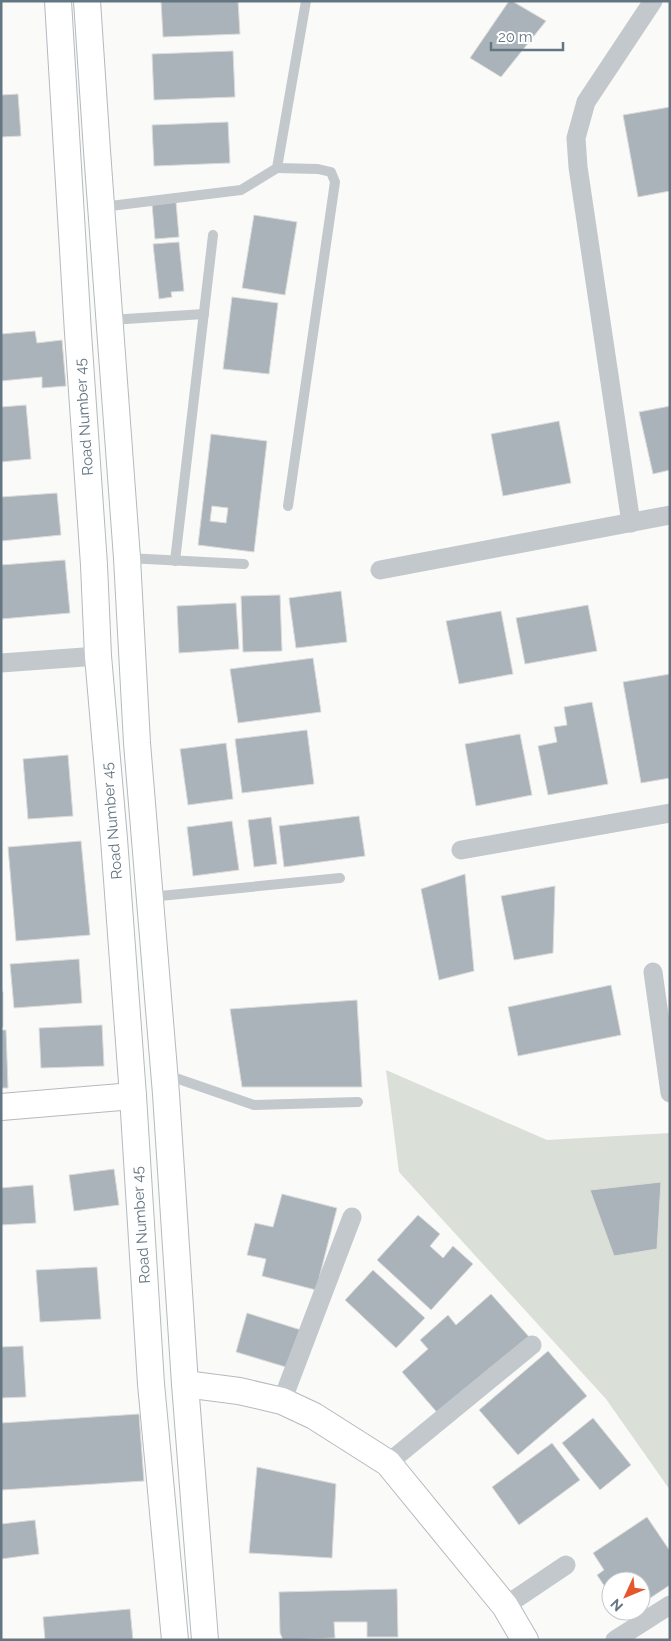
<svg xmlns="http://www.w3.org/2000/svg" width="671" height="1641" font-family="Raleway,sans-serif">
<rect width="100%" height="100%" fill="#fafaf8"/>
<path fill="#dadfd7" d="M386 1070 547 1140 670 1133V1490L606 1399 399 1172Z"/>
<g fill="#aab3b9" stroke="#dcdcda" fill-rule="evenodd">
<path d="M161 1H238L240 34 163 37Z"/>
<path d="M509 1H512L546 21 501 77 470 58Z"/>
<path d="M233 51 235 97 154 100 152 54Z"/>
<path d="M18 94 21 136 1 137V95Z"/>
<path d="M670 107V191L638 197 623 115Z"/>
<path d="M228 122 230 163 154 166 152 125Z"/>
<path d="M176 202 179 237 155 239 152 204Z"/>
<path d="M254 215 297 222 285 295 242 288Z"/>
<path d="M179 242 184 291 171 292 172 297 159 299 153 244Z"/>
<path d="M232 297 278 303 269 374 223 369Z"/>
<path d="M35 331 37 343 62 340 66 386 42 388V377L1 381V334Z"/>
<path d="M26 405 31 459 1 462V407Z"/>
<path d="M670 406V470L653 474 639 412Z"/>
<path d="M559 421 571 483 503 496 491 434Z"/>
<path d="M211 434 267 441 254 552 198 545ZM212 506 228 508 226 523 210 521Z"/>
<path d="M57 493 61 535 1 541V497Z"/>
<path d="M65 560 70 613 1 619V565Z"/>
<path d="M341 591 347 642 296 648 289 598Z"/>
<path d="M280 595 282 651 243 652 241 596Z"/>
<path d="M236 603 239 649 179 653 177 606Z"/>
<path d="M588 605 597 651 525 664 516 618Z"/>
<path d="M501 611 513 674 459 684 446 621Z"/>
<path d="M313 658 321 712 238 723 230 669Z"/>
<path d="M670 674V778L641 783 623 682Z"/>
<path d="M592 702 608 784 548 795 538 746 557 742 554 727 567 725 564 707Z"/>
<path d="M307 730 314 784 242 793 235 739Z"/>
<path d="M520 734 532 795 476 806 465 744Z"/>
<path d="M226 743 233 799 188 805 180 749Z"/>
<path d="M68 755 73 816 28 819 23 759Z"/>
<path d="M359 816 365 856 284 867 279 826Z"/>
<path d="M271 817 277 864 254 867 248 820Z"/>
<path d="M232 821 239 870 193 876 187 827Z"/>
<path d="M81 841 90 935 16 941 8 847Z"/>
<path d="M465 874 474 971 439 980 421 889Z"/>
<path d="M555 886 553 953 514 960 501 896Z"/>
<path d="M79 959 82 1003 14 1008 10 964Z"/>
<path d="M611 985 621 1035 518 1056 508 1007Z"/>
<rect x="1" y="992" width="2" height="35"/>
<path d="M357 1000 362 1087H242L230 1009Z"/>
<path d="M102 1025 104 1066 41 1068 39 1028Z"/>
<path d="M1 1030H6L8 1088H1Z"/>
<path d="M114 1169 119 1205 74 1211 69 1175Z"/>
<path d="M661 1182 657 1249 614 1256 590 1190Z"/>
<path d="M33 1185 36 1223 1 1225V1188Z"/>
<path d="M282 1194 337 1208 316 1290 262 1276 266 1259 247 1255 255 1223 273 1227Z"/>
<path d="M418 1215 440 1234 430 1246 443 1258 453 1246 473 1264 431 1310 377 1260Z"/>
<path d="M97 1267 101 1319 40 1322 36 1270Z"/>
<path d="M373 1270 425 1318 396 1348 345 1300Z"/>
<path d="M491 1294 531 1339 441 1417 402 1372 428 1349 420 1340 448 1315 456 1325Z"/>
<path d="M247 1313 301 1330 289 1368 236 1352Z"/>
<path d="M23 1346 26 1397 1 1398V1347Z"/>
<path d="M548 1351 587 1396 518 1455 479 1410Z"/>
<path d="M139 1414 144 1481 1 1490V1423Z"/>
<path d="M593 1418 631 1465 600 1490 562 1443Z"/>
<path d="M552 1443 580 1480 519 1525 492 1487Z"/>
<path d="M257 1467 336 1484 332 1558 249 1553Z"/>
<path d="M647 1517 670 1551V1585L641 1604V1581H611V1596L597 1575 604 1570 593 1553Z"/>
<path d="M35 1520 39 1554 1 1559V1524Z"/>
<path d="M397 1589 398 1637H367V1622H334L335 1638 283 1640 280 1633 279 1592Z"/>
<path d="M130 1609 133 1640H45L43 1617Z"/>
</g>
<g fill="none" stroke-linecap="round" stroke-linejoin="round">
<defs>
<g id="secondary">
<path d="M58 1 78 333 94 565 98 656 114 839 133 1096 151 1384 175 1640"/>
<path d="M87 1 97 151 127 558 137 743 166 1094 185 1384 205 1640"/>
<path d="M1 1107 133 1096"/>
<path d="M185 1384 239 1391 282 1401 314 1416 388 1463 505 1606 525 1640"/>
</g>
</defs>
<use href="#secondary" stroke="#b3babf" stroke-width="28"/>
<g stroke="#c3c8cc" stroke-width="10">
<path d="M277 168 318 169 331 172 335 182 288 506"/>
<path d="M102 207 241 190 277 168 306 1"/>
<path d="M110 320 204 314"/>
<path d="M127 558 244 564"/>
<path d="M175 561 213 235"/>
<path d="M150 897 340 878"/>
<path d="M167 1075 254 1105 358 1102"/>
</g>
<g stroke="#c3c8cc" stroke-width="19">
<path d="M631 523 578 167 576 138 586 102 653 1"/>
<path d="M380 570 670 515"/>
<path d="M1 663 98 656"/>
<path d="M461 850 670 813"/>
<path d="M653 972 670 1093"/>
<path d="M282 1401 352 1217"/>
<path d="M388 1463 532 1345"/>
<path d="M505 1606 566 1565"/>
<path d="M615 1640 670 1605"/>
</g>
<use href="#secondary" stroke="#fff" stroke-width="26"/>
</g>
<g text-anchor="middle" stroke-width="5" stroke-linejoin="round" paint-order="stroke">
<g font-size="15" fill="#657683" stroke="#fff">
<text transform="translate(84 417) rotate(-94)" y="5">Road Number 45</text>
<text transform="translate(112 821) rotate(-95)" y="5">Road Number 45</text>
<text transform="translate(141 1225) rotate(-94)" y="5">Road Number 45</text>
</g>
</g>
<rect width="671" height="1641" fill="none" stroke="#657683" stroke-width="5"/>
<g transform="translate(626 1596) rotate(226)"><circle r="24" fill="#ffffff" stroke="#c1c8cd"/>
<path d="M0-4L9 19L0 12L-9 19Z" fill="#e4572e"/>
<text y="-8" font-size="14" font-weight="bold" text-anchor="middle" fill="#657683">N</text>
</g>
<path d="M491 42v8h72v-8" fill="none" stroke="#657683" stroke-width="2.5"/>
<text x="498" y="42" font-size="15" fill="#657683" stroke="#ffffff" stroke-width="4" paint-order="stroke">20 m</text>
</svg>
